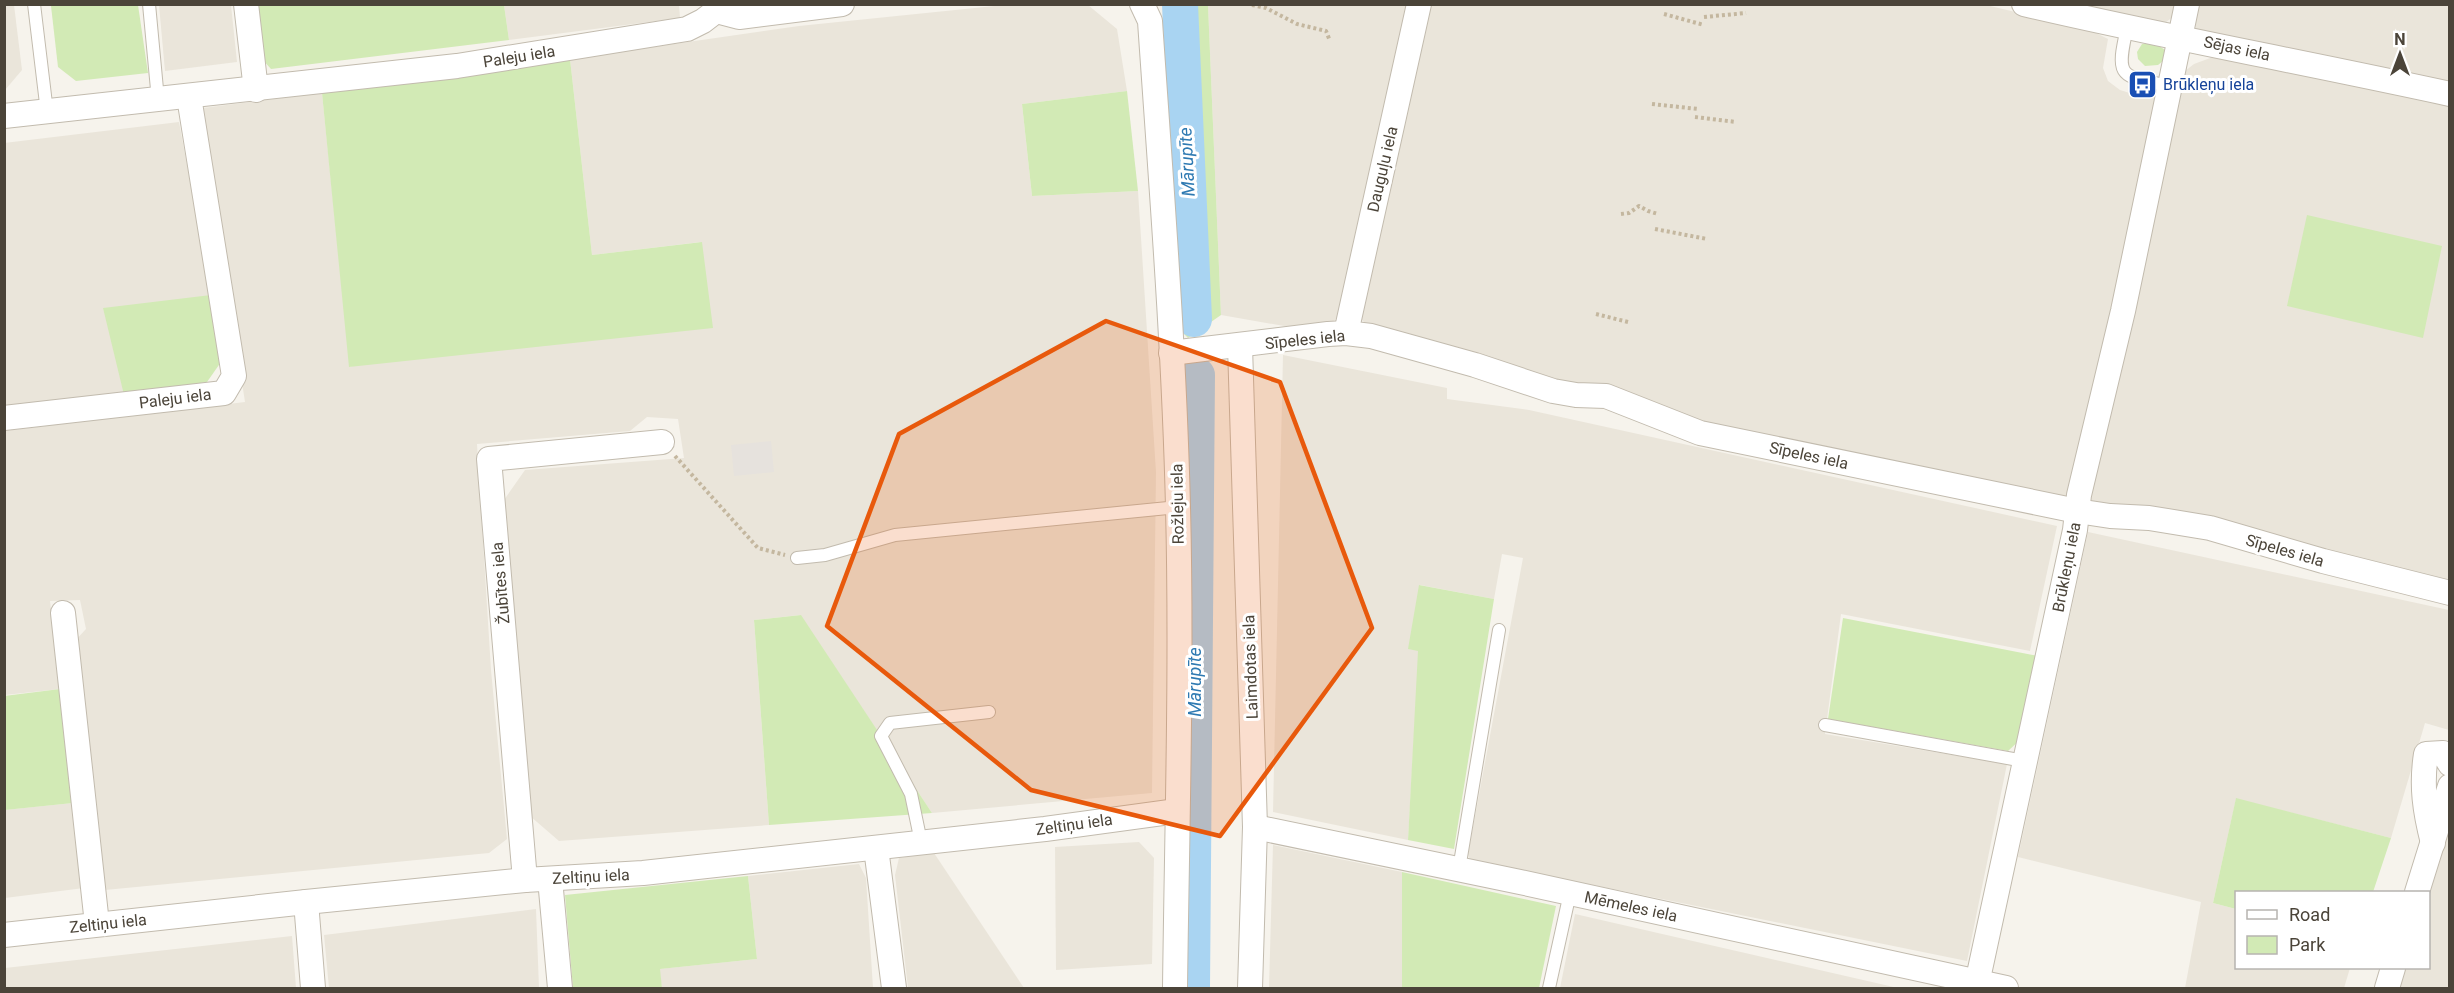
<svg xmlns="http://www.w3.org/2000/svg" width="2454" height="993" font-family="Roboto,sans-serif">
<rect width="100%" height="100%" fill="#f6f3ec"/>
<g fill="#eae5da">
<path d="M4 5H14L22 70 5 90Z"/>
<path d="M159 5H231L237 62 165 71Z"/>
<path d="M504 5H679L680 18 509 40Z"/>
<path d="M1004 5H1088L1117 29 1127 91 1022 104 1032 196 1138 191 1156 472 1152 793 932 813 800 615 754 620 769 825 559 841 530 816 504 500 525 470 684 458 678 419 647 417 630 431 477 444 491 670 507 839 489 853 105 890 74 642 86 629 80 600 50 601 60 689 5 695 4 431 245 402 201 117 203 108 322 93 350 367 701 242 592 255 570 59 799 26Z"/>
<path d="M1208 5H1407L1341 311 1335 320 1326 326 1307 330 1221 315Z"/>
<path d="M1424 5H1986L2090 30 2108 39 2103 68 2108 81 2120 90 2136 95H2159L2071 503 1692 424 1375 332 1362 320 1357 309Z"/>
<path d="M2072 5H2180L2177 14 2166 22 2141 20Z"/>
<path d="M2198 5H2449V83L2196 30 2194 21Z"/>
<path d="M2221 54 2449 101V586L2088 508 2185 71 2194 64Z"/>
<path d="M179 122 211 295 124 395 5 407 4 143Z"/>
<path d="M1283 355 1447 388V399L1529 410 2057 526 2030 651 1841 614 1825 734 2007 764 1967 961 1470 860 1468 854 1523 558 1502 554 1494 599 1420 585 1409 649 1419 650 1408 840 1273 812Z"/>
<path d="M2088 532 2449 610V730L2425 723 2391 838 2236 799 2213 903 2236 909V968H2350L2344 988H2185L2201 902 2018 857Z"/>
<path d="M73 803 84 888 5 898 4 810Z"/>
<path d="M2449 808V988H2399L2405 968H2428V892Z"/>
<path d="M1139 842 1154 858 1152 964 1056 970 1055 847Z"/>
<path d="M1273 845 1402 872V988H1269Z"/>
<path d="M934 853 1024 988H908L895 875 899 858Z"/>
<path d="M859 864 866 878 873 988H662L659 969 757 959 748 876Z"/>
<path d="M536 909 539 988H329L324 935Z"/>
<path d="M1575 914 1898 988H1560Z"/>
<path d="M292 936 296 988H5V968Z"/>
</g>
<path fill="#e6e2dd" d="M771 441 774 472 734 476 731 445Z"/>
<g fill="#d2eab5">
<path d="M65 4 138 5 148 73 76 81 58 67 51 6Z"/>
<path d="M256 5H504L509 40 271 69 263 60Z"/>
<path d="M1166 5H1208L1221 315 1188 338 1179 329Z"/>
<path d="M2155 43 2165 50 2163 61 2158 65 2145 66 2138 59 2137 52 2142 44Z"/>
<path d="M570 59 592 255 702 242 713 328 349 367 322 93Z"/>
<path d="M1127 91 1138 191 1032 196 1022 104Z"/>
<path d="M2307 215 2442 246 2423 338 2287 306Z"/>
<path d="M211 295 221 362 207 382 124 395 103 308Z"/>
<path d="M1419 585 1494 599 1454 849 1408 840 1418 651 1408 649Z"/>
<path d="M801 615 932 813 769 825 754 620Z"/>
<path d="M1843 618 2038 656 2022 738 2008 751 1828 719Z"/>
<path d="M60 689 73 803 5 810 4 696Z"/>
<path d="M2236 798 2391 838 2373 892H2236V909L2213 903Z"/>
<path d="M1402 872 1556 906 1539 988H1402Z"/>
<path d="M748 876 757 959 660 969 662 988H573L565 895Z"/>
</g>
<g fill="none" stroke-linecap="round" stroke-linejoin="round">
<g stroke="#a9d4f2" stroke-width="36">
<path d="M1180 4 1194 319"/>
<path d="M1192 988 1197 375"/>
</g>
<defs>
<g id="service">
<path d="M34 4 47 112"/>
<path d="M149 4 158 100"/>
<path d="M2127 28C2115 80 2121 75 2169 86"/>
<path d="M797 558 825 555 895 535 1178 507"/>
<path d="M1825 725 2024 761"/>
<path d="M921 842 911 794 881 736 890 723 989 712"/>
<path d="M1459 869 1499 630"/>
<path d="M1549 988 1570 893"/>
</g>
<g id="minor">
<path d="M246 4 256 90"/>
<path d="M1142 4 1150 21C1161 182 1174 344 1178 507 1182 667 1177 828 1175 988"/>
<path d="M2024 4C2165 37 2308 63 2450 94"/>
<path d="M716 11 739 17 842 4"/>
<path d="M4 116 457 66 687 29 703 21 716 11"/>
<path d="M1346 333 1419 4"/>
<path d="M1240 346 1255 827 1250 988"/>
<path d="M1171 353 1328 334 1346 333 1371 336 1475 365 1553 391 1576 395 1606 396 1700 433 2077 511 2110 516 2149 518 2210 528 2323 561 2450 593"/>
<path d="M4 418 224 393 234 376 189 97"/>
<path d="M63 613 97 924"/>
<path d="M1255 827 1520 882 2006 988"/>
<path d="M2433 843C2425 812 2421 786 2426 754L2443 753 2450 764"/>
<path d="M876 848 894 988"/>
<path d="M550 879 560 988"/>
<path d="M525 880 489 459 662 442"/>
<path d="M2417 892 2450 786"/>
<path d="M306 902 313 988"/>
<path d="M4 935 306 902 525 880 643 873 1045 829 1177 811"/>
<path d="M1976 988 2075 530 2079 495 2123 311 2187 4"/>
<path d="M2387 988 2393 968"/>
</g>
</defs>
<use href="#service" stroke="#c2bbae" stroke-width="14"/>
<use href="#minor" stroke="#c2bbae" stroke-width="26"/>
<g stroke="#c4b79f" stroke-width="4" stroke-dasharray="3 3" stroke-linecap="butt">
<path d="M1252 5 1266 8 1297 24 1326 31 1330 41"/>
<path d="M1664 14 1704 25"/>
<path d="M1704 17 1746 13"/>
<path d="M1652 104 1698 109"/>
<path d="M1695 117 1736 122"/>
<path d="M1621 214 1629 213 1639 206 1648 211 1658 214"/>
<path d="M1655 229 1707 239"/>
<path d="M1596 314 1628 322"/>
<path d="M675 456 758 548 785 555"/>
</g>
<use href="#service" stroke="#fff" stroke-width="12"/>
<use href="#minor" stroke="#fff" stroke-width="24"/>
</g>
<path fill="#e8590c" fill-opacity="0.2" stroke="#e8590c" stroke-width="4.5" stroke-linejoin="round" d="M1106 321 1280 382 1372 628 1220 836 1031 790 827 626 899 434Z"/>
<defs>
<symbol id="bus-square" viewBox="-11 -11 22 22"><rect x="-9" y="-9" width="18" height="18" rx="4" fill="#1a4fb4" stroke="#fff"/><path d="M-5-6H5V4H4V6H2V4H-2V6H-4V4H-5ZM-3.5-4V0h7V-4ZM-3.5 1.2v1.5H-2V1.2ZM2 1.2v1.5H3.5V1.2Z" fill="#fff"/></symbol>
</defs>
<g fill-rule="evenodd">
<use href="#bus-square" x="2126" y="68" width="33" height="33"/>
</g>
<g text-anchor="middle" stroke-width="6" stroke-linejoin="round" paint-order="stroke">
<g font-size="16" fill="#4b4439" stroke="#fff">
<text transform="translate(2237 48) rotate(12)" y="6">Sējas iela</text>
<text transform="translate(519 56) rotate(-9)" y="6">Paleju iela</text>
<text transform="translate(1382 169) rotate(-77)" y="6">Dauguļu iela</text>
<text transform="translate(1305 339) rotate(-6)" y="6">Sīpeles iela</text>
<text transform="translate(175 398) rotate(-7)" y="6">Paleju iela</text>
<text transform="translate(1809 455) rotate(12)" y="6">Sīpeles iela</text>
<text transform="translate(1177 504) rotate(-91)" y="6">Rožleju iela</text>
<text transform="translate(2285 550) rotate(16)" y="6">Sīpeles iela</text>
<text transform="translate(2066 567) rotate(-79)" y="6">Brūkleņu iela</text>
<text transform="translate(500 583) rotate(-95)" y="6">Žubītes iela</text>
<text transform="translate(1250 667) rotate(-92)" y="6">Laimdotas iela</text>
<text transform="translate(1074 824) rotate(-8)" y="6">Zeltiņu iela</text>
<text transform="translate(591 876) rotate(-3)" y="6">Zeltiņu iela</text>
<text transform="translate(1631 906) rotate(12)" y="6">Mēmeles iela</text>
<text transform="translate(108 923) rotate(-6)" y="6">Zeltiņu iela</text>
</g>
<g font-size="16" fill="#164399" stroke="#fff" text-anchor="start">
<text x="2163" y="90">Brūkleņu iela</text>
</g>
<g font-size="18" font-style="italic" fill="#2e7ab2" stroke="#fff">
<text transform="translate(1187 162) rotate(-93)" y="6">Mārupīte</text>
<text transform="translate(1195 682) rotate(-90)" y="6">Mārupīte</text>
</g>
</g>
<rect width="2454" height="993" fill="none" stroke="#4b4439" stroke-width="12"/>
<rect x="2235" y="891" width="195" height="78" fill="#ffffff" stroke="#b7b4b0" stroke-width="1.5"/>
<rect x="2247" y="910" width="30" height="9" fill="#ffffff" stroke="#b7b4b0" stroke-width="1.5"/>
<text x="2289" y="921" font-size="18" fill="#4b4439">Road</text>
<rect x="2247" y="936" width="30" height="18" fill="#d2eab5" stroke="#b7b4b0" stroke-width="1.5"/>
<text x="2289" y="951" font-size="18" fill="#4b4439">Park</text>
<g transform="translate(2400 54)" stroke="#ffffff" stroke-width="4.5" paint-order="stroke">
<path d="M0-4.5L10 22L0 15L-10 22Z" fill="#4b4439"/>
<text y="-9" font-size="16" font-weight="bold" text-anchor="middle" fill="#4b4439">N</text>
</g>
</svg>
